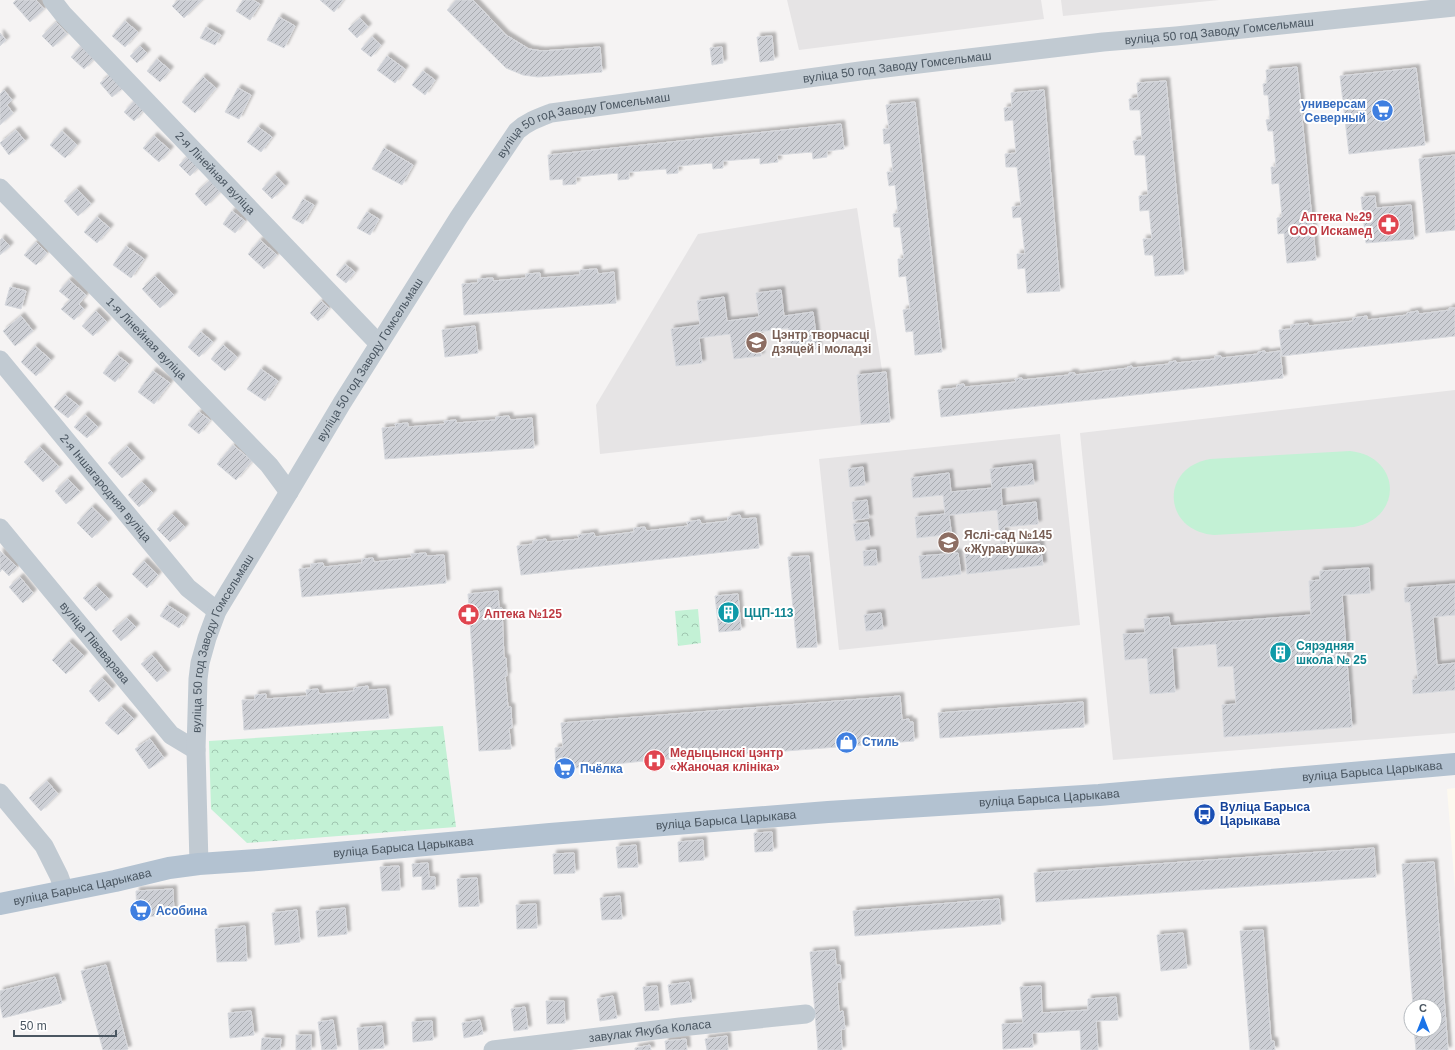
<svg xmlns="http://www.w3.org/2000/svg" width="1455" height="1050" font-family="Helvetica,sans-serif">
<defs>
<pattern id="park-crowns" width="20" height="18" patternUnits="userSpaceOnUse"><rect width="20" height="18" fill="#c3f1d5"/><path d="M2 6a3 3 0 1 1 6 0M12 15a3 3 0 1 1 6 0" fill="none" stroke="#a0c6b0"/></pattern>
<pattern id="building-hatch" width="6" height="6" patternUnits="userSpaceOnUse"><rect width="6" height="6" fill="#cdcfd5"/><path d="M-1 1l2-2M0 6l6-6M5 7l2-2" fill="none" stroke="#a8abb0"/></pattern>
<filter id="shadow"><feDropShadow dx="3.5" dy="-3.5" stdDeviation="1" flood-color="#0004"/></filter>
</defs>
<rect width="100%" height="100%" fill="#f5f3f3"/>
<path fill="#fdf9ef" d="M1455 788V889L1447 789Z"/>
<g fill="#e6e4e5">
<path d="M787 0H1041L1044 19 799 50Z"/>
<path d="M1061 0H1219L1063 16Z"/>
<path d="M857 208 890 422 600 454 596 405 698 234Z"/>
<path d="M1455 390V733L1113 760 1080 433Z"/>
<path d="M1060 434 1080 625 839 650 819 459Z"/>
</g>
<path fill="#c3f1d5" d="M1350 451C1401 456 1404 518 1354 527L1214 535C1163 531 1159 468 1210 459Z"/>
<g fill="url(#park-crowns)">
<path d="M698 609 701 643 678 646 675 611Z"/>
<path d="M443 726 456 827 247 843 211 809 209 741Z"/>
</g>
<g fill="url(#building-hatch)" stroke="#d7d9de" filter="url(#shadow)">
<path d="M16 0H36L44 9 30 22 13 3Z"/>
<path d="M178 0H202L184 18 172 6Z"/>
<path d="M243 0H253L260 4 250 20 236 11Z"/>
<path d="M320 0H343L334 12Z"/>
<path d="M456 0H473L506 35 529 49 542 51 600 47 602 72 538 77 523 75 506 68 447 10Z"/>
<path d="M279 17 295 26 284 48 267 40Z"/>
<path d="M360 18 368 27 357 38 348 29Z"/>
<path d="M125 21 138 32 125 47 112 36Z"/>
<path d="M56 22 67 34 53 47 42 36Z"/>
<path d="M206 27 221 35 215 45 200 38Z"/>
<path d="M0 33 6 40 0 46Z"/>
<path d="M772 36 774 60 760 62 757 37Z"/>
<path d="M372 37 381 45 371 57 361 49Z"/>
<path d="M82 45 95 58 84 69 71 57Z"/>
<path d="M140 46 147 53 137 63 130 56Z"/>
<path d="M722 47 723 63 712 65 710 48Z"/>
<path d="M387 56 405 69 395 83 377 70Z"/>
<path d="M157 59 170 70 160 82 147 71Z"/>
<path d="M1297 67 1316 260 1287 263 1284 233 1278 234 1277 218 1282 217 1279 183 1272 184 1271 167H1276L1273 131H1268L1266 120 1270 119 1268 95H1264L1263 84 1267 83 1266 70Z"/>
<path d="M1416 68 1425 145 1349 154 1340 76Z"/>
<path d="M423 71 435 80 425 95 412 85Z"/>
<path d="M111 74 123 88 112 97 100 83Z"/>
<path d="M203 77 216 88 195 113 182 102Z"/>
<path d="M1166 81 1184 274 1155 276 1153 255H1145L1143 239H1152L1149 210 1140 211 1139 196 1148 195 1145 155H1135L1133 141 1142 140 1140 110H1130L1129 99 1138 98 1137 83Z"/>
<path d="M238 88 251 95 239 119 225 112Z"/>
<path d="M4 90 12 100 7 105 13 113 0 125V94Z"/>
<path d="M1044 90 1060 291 1027 293 1025 268 1018 269 1017 254H1025L1021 217 1013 218 1012 207 1021 206 1017 167H1006L1005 154 1016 153 1013 120 1005 121 1004 108 1012 107 1011 93Z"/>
<path d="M135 100 145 108 134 121 124 112Z"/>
<path d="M915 102 942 352 915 355 913 331 906 332 903 310 910 309 906 276 899 277 898 259H904L900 227H894L893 214 898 213 895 185 889 186 887 172H893L890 143 884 144 883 129H889L886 105Z"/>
<path d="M841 124 844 149 827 151V157L813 159 812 152 777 155 778 162 760 164V158L723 161V168L713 169 712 163 678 166V173L667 174 666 169 629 172V179L618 180V173L576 177V184L563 185V179L550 180 548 155Z"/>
<path d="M258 127 272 137 261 152 247 142Z"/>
<path d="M16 130 25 141 9 155 0 143Z"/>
<path d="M62 131 77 145 65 158 50 145Z"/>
<path d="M154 136 170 150 159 162 143 148Z"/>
<path d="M384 148 413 165 402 185 372 169Z"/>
<path d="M189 155 200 166 190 176 179 165Z"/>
<path d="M1455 155V230L1426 233 1419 159Z"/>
<path d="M275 175 285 186 272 199 262 189Z"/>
<path d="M210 180 221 191 206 206 195 194Z"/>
<path d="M77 189 91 204 78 216 64 201Z"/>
<path d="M1375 196 1376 208 1411 205 1414 239 1366 243 1361 197Z"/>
<path d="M303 199 314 205 303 224 292 218Z"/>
<path d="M232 211 245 221 235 233 223 224Z"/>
<path d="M367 212 379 219 370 235 357 228Z"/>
<path d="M97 217 110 228 97 243 84 232Z"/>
<path d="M2 238 10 246 0 255V240Z"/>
<path d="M260 240 277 255 264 269 248 254Z"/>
<path d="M36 242 47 253 36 265 24 255Z"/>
<path d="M126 246 144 259 131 278 113 265Z"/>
<path d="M345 264 355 272 346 283 336 275Z"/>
<path d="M597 269 598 274 614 272 616 303 464 315 462 284 478 283V279L493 278V281L526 278V274L540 273V278L580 275V270Z"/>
<path d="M155 276 174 295 160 308 142 289Z"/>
<path d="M69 280 86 295 79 304 84 309 74 320 61 309 70 300 59 291Z"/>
<path d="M10 287 26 291 21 309 5 305Z"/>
<path d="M781 290 784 316 813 312 818 349 792 353 788 328 758 332 761 356 734 359 730 334 699 338 702 363 676 366 671 329 700 325 697 301 724 297 727 321 759 317 756 293Z"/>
<path d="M321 301 329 308 318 321 310 313Z"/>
<path d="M1449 308H1455V336L1282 356 1279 330 1291 329V325L1308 323 1309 326 1353 321V318L1367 316V320L1407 315V313L1418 311 1419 314 1450 310Z"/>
<path d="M96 311 107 322 93 336 82 326Z"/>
<path d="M21 316 33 331 15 346 3 331Z"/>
<path d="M475 326 478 353 445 357 442 330Z"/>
<path d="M201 332 213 342 199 357 188 347Z"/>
<path d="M223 345 237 357 225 371 211 359Z"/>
<path d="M35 346 51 360 36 376 21 362Z"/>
<path d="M1265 351V353L1280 351 1283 378 941 417 938 390 957 388V385L964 384 965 387 1016 382 1015 379 1022 378V380L1069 375V373H1075V375L1128 368 1127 367 1132 366V368L1169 364V362L1176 361V363L1215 359V356H1221V358L1258 354V352Z"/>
<path d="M117 355 129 364 115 382 103 373Z"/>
<path d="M261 369 278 381 265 401 247 389Z"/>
<path d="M153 371 170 383 154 404 138 392Z"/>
<path d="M886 372 890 422 861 424 857 375Z"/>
<path d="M65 395 79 406 68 418 54 407Z"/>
<path d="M199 412 210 420 199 434 188 425Z"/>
<path d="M85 415 98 427 87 438 74 427Z"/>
<path d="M509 416 510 420 532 418 534 448 385 459 382 428 396 427 395 424 408 423V427L445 424 444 421 456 420V423L496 420V417Z"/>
<path d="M233 445 252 461 236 480 217 464Z"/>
<path d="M127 446 141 461 122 478 108 463Z"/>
<path d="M40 447 59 467 43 482 24 462Z"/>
<path d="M1032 464 1034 484 1001 488 1002 506 1036 502 1038 524 1004 527 1007 548 1040 544 1043 565 967 574 965 552 1001 548 997 510 949 515 954 553H958L961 574 922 579 919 556 946 554 944 535 917 538 915 517 945 514 943 495 913 498 911 478 949 473 951 492 992 488 990 469Z"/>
<path d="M863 467 865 485 850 487 848 469Z"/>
<path d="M68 479 80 492 66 504 55 491Z"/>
<path d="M142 482 153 493 139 507 128 495Z"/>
<path d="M867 500 869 518 854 520 852 502Z"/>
<path d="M92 507 108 522 92 538 77 523Z"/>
<path d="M172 514 185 527 170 542 157 529Z"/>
<path d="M740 515 741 519 756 518 759 548 521 575 517 546 533 544V541L546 539V542L579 539 578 535 594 533 595 537 634 532V528L645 527 646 531 688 526 687 522 700 520 701 524 728 521V517Z"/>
<path d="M868 522 870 539 856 541 853 524Z"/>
<path d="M876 550 877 565 864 566 863 551Z"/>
<path d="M0 551 17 567 9 576 2 569 0 572Z"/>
<path d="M426 553 427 556 444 555 446 583 302 597 299 569 311 568V564L323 563 324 567 362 563V559L373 558 374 562 412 558 411 554Z"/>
<path d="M809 556 817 647 797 648 788 557Z"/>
<path d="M144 561 158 575 147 588 132 574Z"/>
<path d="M1369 568 1370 593 1342 595 1352 727 1224 737 1222 705 1236 704 1233 666 1218 667 1216 644 1172 648 1175 692 1150 694 1147 658 1125 660 1123 634 1145 633 1144 619 1169 617 1170 626 1311 615 1309 581 1320 580V571Z"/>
<path d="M20 577 33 593 23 603 9 587Z"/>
<path d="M1455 584V615L1433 617 1437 665 1455 663V690L1413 694 1412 680 1418 679 1410 602H1405L1404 588Z"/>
<path d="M96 586 109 599 96 611 83 598Z"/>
<path d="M498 591 499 608H502L504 658H506L507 676H505L508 707H511L512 728H509L511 749 479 751 468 594Z"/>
<path d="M738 594 741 630 719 632 715 596Z"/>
<path d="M167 605 186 617 179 628 160 616Z"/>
<path d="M881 613 883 629 866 631 864 615Z"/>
<path d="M127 618 136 627 121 641 112 631Z"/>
<path d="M69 642 84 656 66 674 52 660Z"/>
<path d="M152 655 167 673 157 682 141 664Z"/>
<path d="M102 678 112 689 99 702 89 691Z"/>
<path d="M368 686V690L386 689 389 718 244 730 242 700H255V695L266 694V699L307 696 306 690 318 689 319 694 354 691V688Z"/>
<path d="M900 696 902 720 909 719V722H913L914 741 709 757 654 760 556 770 555 748 563 747 561 723Z"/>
<path d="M1083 702 1084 727 940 738 938 713Z"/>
<path d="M121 707 134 719 118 735 105 723Z"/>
<path d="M150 739 164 758 149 769 135 749Z"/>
<path d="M47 781 58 794 41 811 29 798Z"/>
<path d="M772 832 773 851 755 852 754 833Z"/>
<path d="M703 840 704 860 679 862 678 842Z"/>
<path d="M636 845 638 867 618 868 616 847Z"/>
<path d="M1374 848 1376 877 1036 902 1034 873Z"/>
<path d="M574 853 575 873 554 874 553 854Z"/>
<path d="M1434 862 1448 1050H1416L1414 1030H1435V1006H1413L1402 864Z"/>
<path d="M428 863 429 877H435V889L422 890V876L413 877 412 864Z"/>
<path d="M399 866 400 890 382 891 380 867Z"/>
<path d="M477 878 479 906 459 907 457 879Z"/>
<path d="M173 889 174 915 137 917 136 891Z"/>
<path d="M620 896 622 919 602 920 600 898Z"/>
<path d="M999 899 1001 924 855 936 853 911Z"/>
<path d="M536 904 537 928 517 929 516 905Z"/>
<path d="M345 908 347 934 318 937 316 911Z"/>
<path d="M297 910 300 942 275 945 272 913Z"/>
<path d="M245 926 247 961 217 962 215 929Z"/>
<path d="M1263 930 1271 1041H1274L1275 1050H1250L1240 931Z"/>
<path d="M1183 933 1187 968 1161 971 1157 935Z"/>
<path d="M835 950 836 965H840L841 982H837L839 1012 843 1011 845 1029H841L842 1050H818L810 952Z"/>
<path d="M106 965 128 1049 124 1050H103L81 971Z"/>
<path d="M55 977 62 1003 3 1018 0 1005V991Z"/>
<path d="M689 982 692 1002 671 1005 668 985Z"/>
<path d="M657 986 659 1010 645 1011 643 987Z"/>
<path d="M1041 986 1042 1013 1088 1010V999L1116 997 1118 1020 1096 1021 1098 1050H1081L1080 1030 1032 1033 1033 1047 1003 1049 1002 1024 1023 1023 1020 987Z"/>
<path d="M613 996 617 1018 600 1021 597 999Z"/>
<path d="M546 1001H564L565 1023 547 1024Z"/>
<path d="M525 1007 528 1029 514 1031 511 1009Z"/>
<path d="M251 1011 254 1035 230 1038 228 1013Z"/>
<path d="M333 1020 337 1049 322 1050 318 1022Z"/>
<path d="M480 1020 483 1034 464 1038 462 1023Z"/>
<path d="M432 1021 433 1040 413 1042 412 1022Z"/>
<path d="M382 1026 384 1048 359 1050 357 1028Z"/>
<rect x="296" y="1035" width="15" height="15"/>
<path d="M727 1036 728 1050H707L705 1039Z"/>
<path d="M262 1038 281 1039 280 1050H261Z"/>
<path d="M686 1039 687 1050H666L665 1041Z"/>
<path d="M650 1045 651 1050H635V1048Z"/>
</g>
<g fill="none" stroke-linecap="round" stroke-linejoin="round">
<g stroke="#c1cad2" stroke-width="19">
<path id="s1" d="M52 0 63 14 379 344"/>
<path id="s2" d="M0 188 269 465 289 492"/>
<path id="s3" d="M0 360 188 588 217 611"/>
<path id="s4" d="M0 528 171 735 196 750"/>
<path d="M0 793 44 846 59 876 64 890"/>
<path id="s5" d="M199 864 196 750 198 679 200 663 207 638 217 611 289 492 342 403 459 217 517 131C527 122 538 118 551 113L860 71 1103 42 1176 36 1455 7"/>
<path id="s6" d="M493 1050 680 1027 806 1014"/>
</g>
<path stroke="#b3c2d1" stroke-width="22" id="s7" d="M0 904 115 881 169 868 199 864 258 860 550 834 828 812 1099 795 1455 764"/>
</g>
<defs>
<symbol id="supermarket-disc" viewBox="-11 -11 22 22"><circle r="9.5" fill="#3f7fe0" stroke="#fff"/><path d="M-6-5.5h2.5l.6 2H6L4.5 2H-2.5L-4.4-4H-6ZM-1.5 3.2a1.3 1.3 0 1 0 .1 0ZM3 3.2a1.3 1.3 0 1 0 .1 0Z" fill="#fff"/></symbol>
<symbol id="pharmacy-disc" viewBox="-11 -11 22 22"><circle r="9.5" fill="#e0444e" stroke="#fff"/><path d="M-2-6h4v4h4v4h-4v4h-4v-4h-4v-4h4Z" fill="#fff"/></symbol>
<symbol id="school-disc" viewBox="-11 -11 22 22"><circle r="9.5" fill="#8d6e63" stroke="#fff"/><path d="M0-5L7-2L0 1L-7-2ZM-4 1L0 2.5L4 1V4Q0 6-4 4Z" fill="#fff"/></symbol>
<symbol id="building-disc" viewBox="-11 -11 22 22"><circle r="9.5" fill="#0f9aa8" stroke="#fff"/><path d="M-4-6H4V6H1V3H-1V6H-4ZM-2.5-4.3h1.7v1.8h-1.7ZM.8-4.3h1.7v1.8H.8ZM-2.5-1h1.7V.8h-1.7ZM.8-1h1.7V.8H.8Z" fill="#fff"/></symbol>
<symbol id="shop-disc" viewBox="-11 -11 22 22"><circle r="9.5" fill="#3f7fe0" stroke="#fff"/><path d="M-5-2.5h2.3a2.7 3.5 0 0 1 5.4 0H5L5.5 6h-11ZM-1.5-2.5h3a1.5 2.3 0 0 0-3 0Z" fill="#fff"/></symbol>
<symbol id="hospital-disc" viewBox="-11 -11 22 22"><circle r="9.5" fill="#e0444e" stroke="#fff"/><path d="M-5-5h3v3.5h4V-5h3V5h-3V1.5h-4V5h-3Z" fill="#fff"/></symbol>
<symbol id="bus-disc" viewBox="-11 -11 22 22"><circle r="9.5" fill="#1a4fb4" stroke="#fff"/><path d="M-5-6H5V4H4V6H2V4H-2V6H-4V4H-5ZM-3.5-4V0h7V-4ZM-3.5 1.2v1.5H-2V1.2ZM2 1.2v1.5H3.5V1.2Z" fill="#fff"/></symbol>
</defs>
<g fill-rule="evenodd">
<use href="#supermarket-disc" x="1370" y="98" width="25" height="25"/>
<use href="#pharmacy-disc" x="1376" y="212" width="25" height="25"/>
<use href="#school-disc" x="744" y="330" width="25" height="25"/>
<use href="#school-disc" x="936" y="530" width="25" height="25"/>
<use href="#building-disc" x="716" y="600" width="25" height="25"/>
<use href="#pharmacy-disc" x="456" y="602" width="25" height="25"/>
<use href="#building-disc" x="1268" y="640" width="25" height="25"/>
<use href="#shop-disc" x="834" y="730" width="25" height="25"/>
<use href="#hospital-disc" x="642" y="748" width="25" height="25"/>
<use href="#supermarket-disc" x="552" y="756" width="25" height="25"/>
<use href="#bus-disc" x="1192" y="802" width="25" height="25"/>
<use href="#supermarket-disc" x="128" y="898" width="25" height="25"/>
</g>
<g text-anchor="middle" stroke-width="4" stroke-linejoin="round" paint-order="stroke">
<g font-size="12" fill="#4a5661" stroke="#fff">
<text dy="4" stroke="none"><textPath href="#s5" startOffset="1534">вуліца 50 год Заводу Гомсельмаш</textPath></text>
<text dy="4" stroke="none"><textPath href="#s5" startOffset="1210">вуліца 50 год Заводу Гомсельмаш</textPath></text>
<text dy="4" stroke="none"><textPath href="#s5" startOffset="886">вуліца 50 год Заводу Гомсельмаш</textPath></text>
<text dy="4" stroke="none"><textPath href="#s1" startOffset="238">2-я Лінейная вуліца</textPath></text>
<text dy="4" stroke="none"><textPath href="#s2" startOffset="210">1-я Лінейная вуліца</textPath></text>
<text dy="4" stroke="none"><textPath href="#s5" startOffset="550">вуліца 50 год Заводу Гомсельмаш</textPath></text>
<text dy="4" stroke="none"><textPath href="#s3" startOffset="166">2-я Іншагародняя вуліца</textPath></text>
<text dy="4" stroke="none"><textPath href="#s4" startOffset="149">вуліца Піваварава</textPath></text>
<text dy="4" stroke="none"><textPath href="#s5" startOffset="226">вуліца 50 год Заводу Гомсельмаш</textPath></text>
<text dy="4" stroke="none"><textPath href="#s7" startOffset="1380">вуліца Барыса Царыкава</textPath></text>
<text dy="4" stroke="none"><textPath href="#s7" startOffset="1056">вуліца Барыса Царыкава</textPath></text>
<text dy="4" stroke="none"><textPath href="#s7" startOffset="732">вуліца Барыса Царыкава</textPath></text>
<text dy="4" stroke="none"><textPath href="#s7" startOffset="408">вуліца Барыса Царыкава</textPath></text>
<text dy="4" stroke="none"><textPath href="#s7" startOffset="84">вуліца Барыса Царыкава</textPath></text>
<text dy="4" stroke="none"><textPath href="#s6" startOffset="158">завулак Якуба Коласа</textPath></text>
</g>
<g font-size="12" font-weight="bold" fill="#366cbe" stroke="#fff" text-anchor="start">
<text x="1366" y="108" text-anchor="end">универсам<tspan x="1366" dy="14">Северный</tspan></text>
<text x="862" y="746">Стиль</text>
<text x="580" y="773">Пчёлка</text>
<text x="156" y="915">Асобина</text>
</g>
<g font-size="12" font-weight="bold" fill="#be3a42" stroke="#fff" text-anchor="start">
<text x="1372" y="221" text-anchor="end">Аптека №29<tspan x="1372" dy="14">ООО Искамед</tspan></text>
<text x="484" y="618">Аптека №125</text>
<text x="670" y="757">Медыцынскі цэнтр<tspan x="670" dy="14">«Жаночая клініка»</tspan></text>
</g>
<g font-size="12" font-weight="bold" fill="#785e54" stroke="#fff" text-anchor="start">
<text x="772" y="339">Цэнтр творчасці<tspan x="772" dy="14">дзяцей і моладзі</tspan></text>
<text x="964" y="539">Яслі-сад №145<tspan x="964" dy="14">«Журавушка»</tspan></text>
</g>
<g font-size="12" font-weight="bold" fill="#0d838f" stroke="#fff" text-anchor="start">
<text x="744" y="617">ЦЦП-113</text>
<text x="1296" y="650">Сярэдняя<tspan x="1296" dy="14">школа № 25</tspan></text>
</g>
<g font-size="12" font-weight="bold" fill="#164399" stroke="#fff" text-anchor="start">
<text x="1220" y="811">Вуліца Барыса<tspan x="1220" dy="14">Царыкава</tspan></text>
</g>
</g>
<g transform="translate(1423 1018)"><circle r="19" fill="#ffffff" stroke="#b7bbc0"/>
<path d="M0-3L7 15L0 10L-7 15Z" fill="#1a73e8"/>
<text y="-6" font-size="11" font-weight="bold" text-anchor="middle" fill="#4a5661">С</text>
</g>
<path d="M14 1030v6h102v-6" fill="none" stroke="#4a5661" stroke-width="2"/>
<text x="20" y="1030" font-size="12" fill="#4a5661" stroke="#ffffff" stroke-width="3" paint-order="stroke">50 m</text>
</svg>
